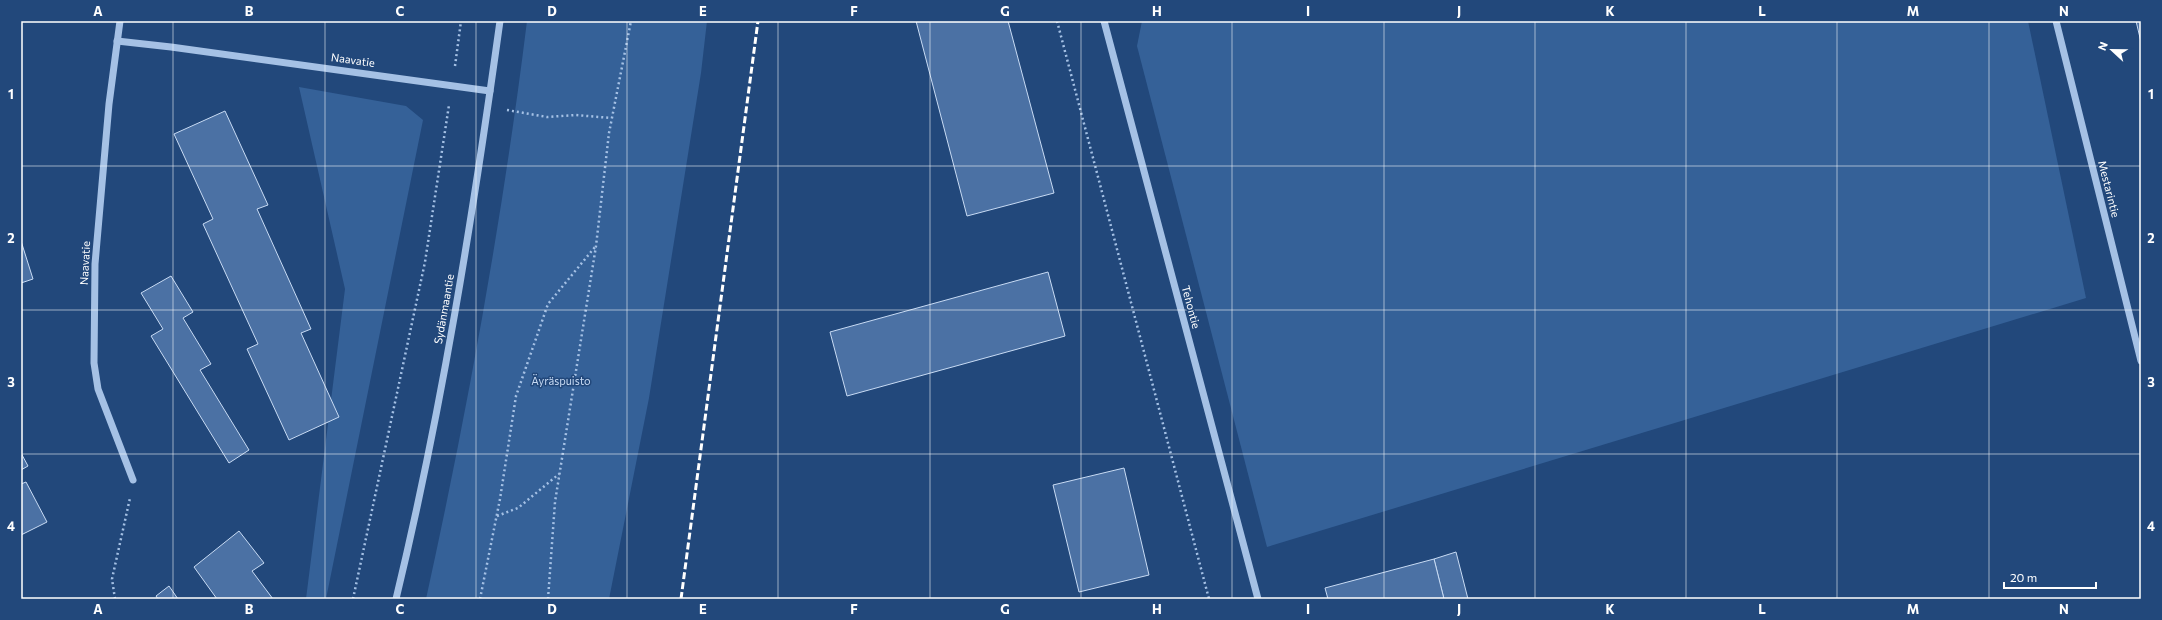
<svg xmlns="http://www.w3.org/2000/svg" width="2162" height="620" font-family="Commissioner,sans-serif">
<rect width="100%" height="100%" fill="#22487b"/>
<g fill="#356198">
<path d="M527 21H707L701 73 649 398 609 599H426C468 408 503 215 527 21Z"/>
<path d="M1142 21H2028L2086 298 1267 547 1137 46Z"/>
<path d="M299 87 406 106 423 120 326 599H306L345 289Z"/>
</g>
<g fill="#4b71a4" stroke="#c8dbf4">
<path d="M916 21H1008L1054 193 967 216Z"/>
<path d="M2136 21H2141V42Z"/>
<path d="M225 111 268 205 257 209 311 329 301 333 339 417 289 440 247 349 258 344 203 224 213 219 174 134Z"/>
<path d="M21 241 33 279 21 283Z"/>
<path d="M1048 272 1065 336 847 396 830 332Z"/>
<path d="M171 276 193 312 183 318 211 364 200 370 249 450 229 463 151 336 163 329 141 293Z"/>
<path d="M21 453 28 466 21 470Z"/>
<path d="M1124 468 1149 575 1079 592 1053 485Z"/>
<path d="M26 482 47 522 21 535V484Z"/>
<path d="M239 531 264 563 252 571 273 599H217L194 567Z"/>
<path d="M1456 552 1468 599H1444L1434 559Z"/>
<path d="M1434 559 1444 599H1328L1325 588Z"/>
<path d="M169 586 178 599H158L156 596Z"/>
</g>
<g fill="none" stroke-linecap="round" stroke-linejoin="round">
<g stroke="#a5c1e5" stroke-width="2.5" stroke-dasharray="2 3" stroke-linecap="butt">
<path d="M1057 21 1209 599"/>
<path d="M455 66 461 21"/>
<path d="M507 110 547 117 576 115 611 118"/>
<path d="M497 516 518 508 559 474"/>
<path d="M115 599 112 579 130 498"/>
<path d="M353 599 425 262 449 105"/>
<path d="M480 599 500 499 516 396 548 304 595 247"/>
<path d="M548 599 555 502 596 246 609 133 631 21"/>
</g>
<g stroke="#a5c1e5" stroke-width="7">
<path d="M120 21 109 104 95 264 94 363 98 389 133 480"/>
<path d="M1104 21 1258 599"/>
<path d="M2056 21 2141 361"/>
<path d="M117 41 171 47 490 91"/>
<path d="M396 599C442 409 473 215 500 21"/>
</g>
<path stroke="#fff" stroke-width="3" stroke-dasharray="7 3" stroke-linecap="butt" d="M681 599 758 21"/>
</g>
<path fill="none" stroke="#fff" stroke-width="1" stroke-opacity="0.55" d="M173 21V599M325 21V599M476 21V599M627 21V599M778 21V599M930 21V599M1081 21V599M1232 21V599M1384 21V599M1535 21V599M1686 21V599M1837 21V599M1989 21V599M21 166H2141M21 310H2141M21 454H2141"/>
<g text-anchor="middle" stroke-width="3" stroke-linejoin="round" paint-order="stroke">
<g font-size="11" fill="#fff" stroke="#22487b">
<text transform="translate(353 60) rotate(8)" y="4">Naavatie</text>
<text transform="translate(2109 189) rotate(76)" y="4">Mestarintie</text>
<text transform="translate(85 263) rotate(-87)" y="4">Naavatie</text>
<text transform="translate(1191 307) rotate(75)" y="4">Tehontie</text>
<text transform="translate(444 309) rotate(-80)" y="4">Sydänmaantie</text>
</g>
<g font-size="11" fill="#c8dbf4" stroke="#22487b">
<text x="561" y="385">Äyräspuisto</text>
</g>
</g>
<rect width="2162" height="620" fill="none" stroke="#22487b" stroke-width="44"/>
<g transform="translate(2112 50) rotate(292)" stroke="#22487b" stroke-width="3" paint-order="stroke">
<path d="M0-3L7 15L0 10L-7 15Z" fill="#ffffff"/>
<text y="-6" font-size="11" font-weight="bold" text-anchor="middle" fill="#ffffff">N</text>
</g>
<path d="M2004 582v6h92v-6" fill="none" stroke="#ffffff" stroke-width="2"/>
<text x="2010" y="582" font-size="12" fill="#ffffff" stroke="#22487b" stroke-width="3" paint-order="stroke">20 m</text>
<rect x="22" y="22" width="2118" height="576" fill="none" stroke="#fff" stroke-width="1.5"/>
<g font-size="13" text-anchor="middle" font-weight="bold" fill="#fff">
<text x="98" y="16">A</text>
<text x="249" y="16">B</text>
<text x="400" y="16">C</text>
<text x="552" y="16">D</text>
<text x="703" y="16">E</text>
<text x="854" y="16">F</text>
<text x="1005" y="16">G</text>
<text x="1157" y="16">H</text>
<text x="1308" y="16">I</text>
<text x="1459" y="16">J</text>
<text x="1610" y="16">K</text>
<text x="1762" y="16">L</text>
<text x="1913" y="16">M</text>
<text x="2064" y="16">N</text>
<text x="11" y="99">1</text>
<text x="2151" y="99">1</text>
<text x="11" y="243">2</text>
<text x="2151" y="243">2</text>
<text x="11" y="387">3</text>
<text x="2151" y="387">3</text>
<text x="11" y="531">4</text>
<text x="2151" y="531">4</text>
<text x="98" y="614">A</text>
<text x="249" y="614">B</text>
<text x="400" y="614">C</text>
<text x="552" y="614">D</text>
<text x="703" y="614">E</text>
<text x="854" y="614">F</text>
<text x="1005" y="614">G</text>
<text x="1157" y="614">H</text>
<text x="1308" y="614">I</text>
<text x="1459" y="614">J</text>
<text x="1610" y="614">K</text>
<text x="1762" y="614">L</text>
<text x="1913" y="614">M</text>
<text x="2064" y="614">N</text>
</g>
</svg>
